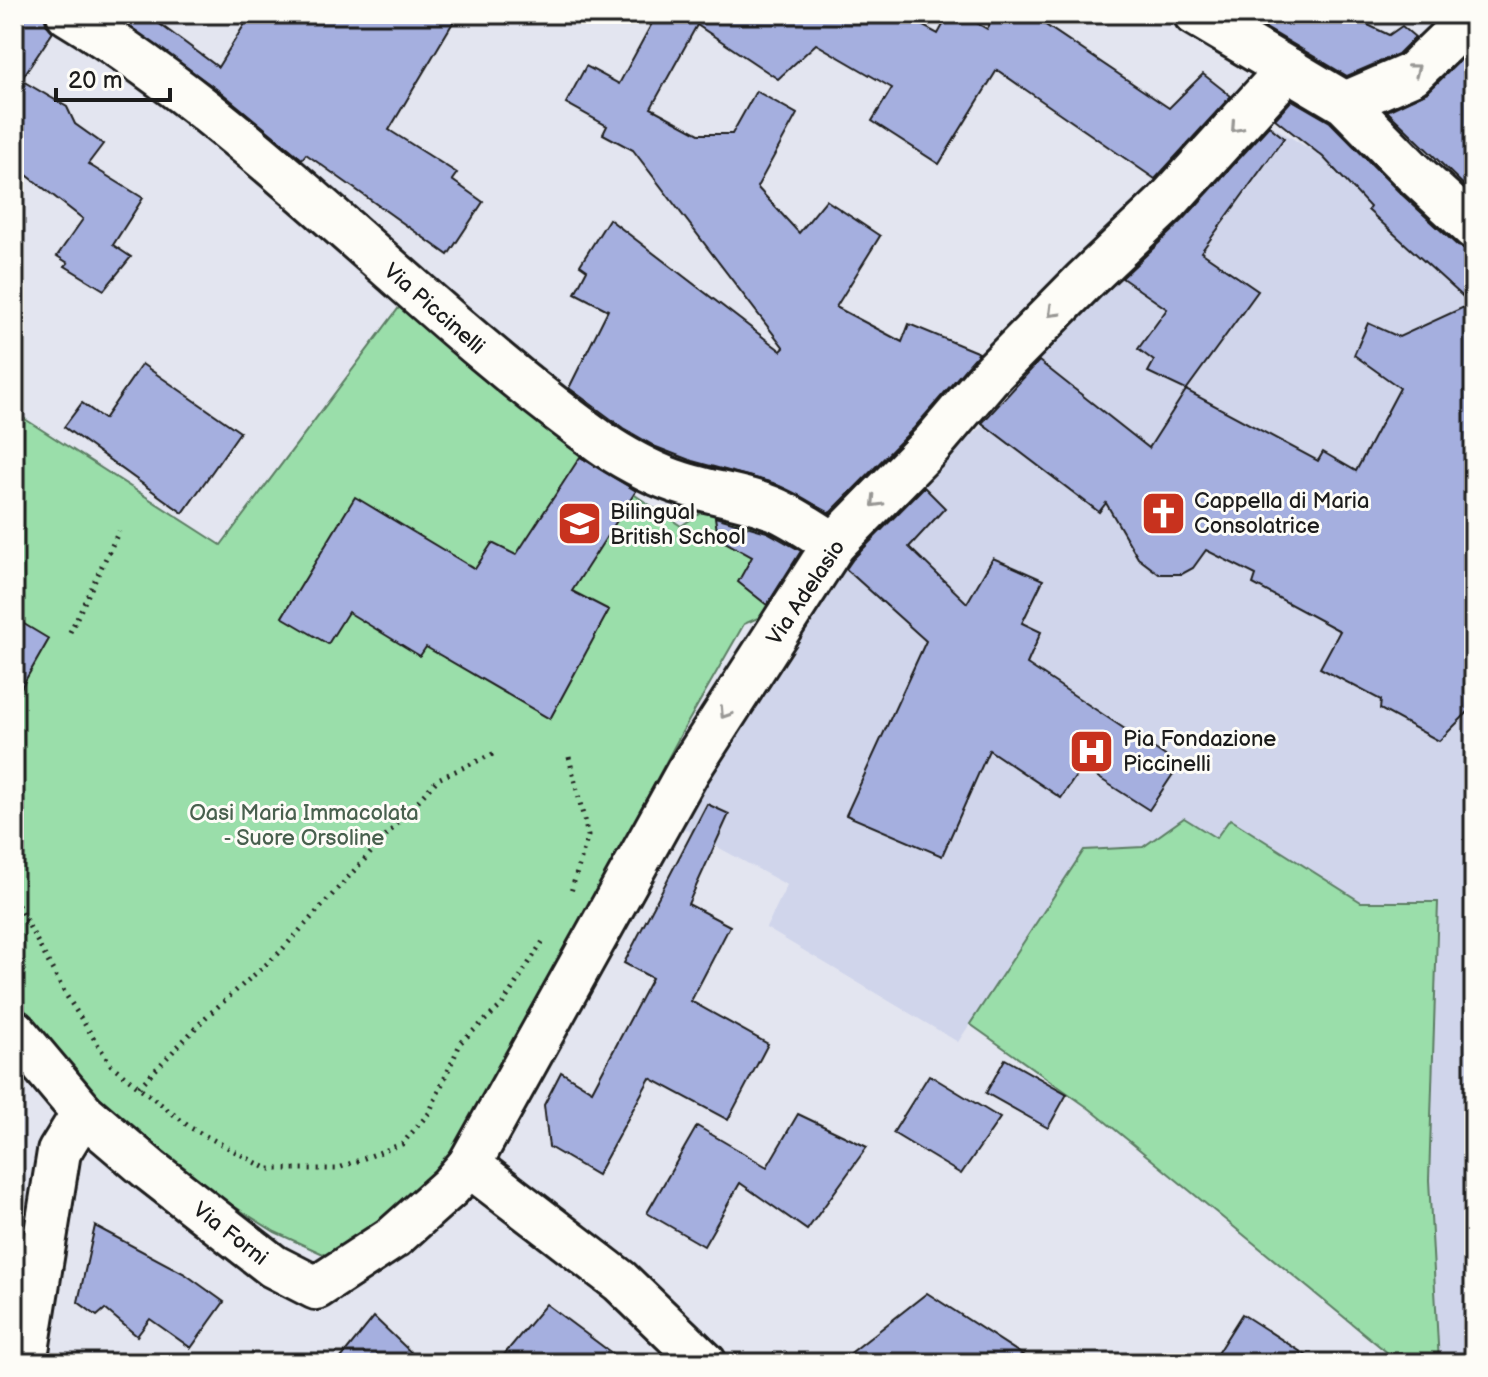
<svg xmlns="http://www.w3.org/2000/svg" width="1488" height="1377" font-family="'Balsamiq Sans',sans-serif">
<rect width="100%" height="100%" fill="#e3e5f0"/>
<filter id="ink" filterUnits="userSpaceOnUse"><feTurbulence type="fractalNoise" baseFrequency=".0125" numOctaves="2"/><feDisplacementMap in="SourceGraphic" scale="16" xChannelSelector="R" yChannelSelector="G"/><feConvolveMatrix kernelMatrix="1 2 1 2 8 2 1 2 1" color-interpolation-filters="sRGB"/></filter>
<g filter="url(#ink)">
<path fill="#d0d5eb" d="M1257 117 1323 157 1370 207 1368 210 1423 260 1458 222 1441 262 1474 290V1363H1400L1090 1109 970 1024 958 1042 766 928 787 885 670 821 832 556 984 425 1035 358Z"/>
<g fill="#9adeaa" stroke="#5b7d63" stroke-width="2">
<path d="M401 305 617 470 611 479 681 526 714 504 803 556 774 611 744 624 681 734 451 1165 332 1258 275 1232 203 1187 63 1072 14 1014V412L221 545Z"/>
<path d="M1184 818 1216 838 1230 819 1361 902H1438L1429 1180 1439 1363H1400L1090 1109 970 1024 1084 850 1143 847Z"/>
</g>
<g fill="#a5afdf" stroke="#1c1c1c" stroke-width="2">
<path d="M14 14H44L46 24 53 32 21 80 67 107 75 124 103 144 88 164 143 198 113 245 131 257 104 290 65 266 68 263 57 256 83 219 14 165Z"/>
<path d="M112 14H146L218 67 251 14H458L389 130 457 173 452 180 483 202 448 255 306 154 302 159 222 93Z"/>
<path d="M657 14H901L938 34 949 14H961L987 29 996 14H1021L1041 22 1169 108 1203 74 1231 96 1155 179 997 70 939 164 872 121 892 88 816 44 778 79 697 25 651 108 699 134H732L756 91 797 114 757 187 799 233 826 200 880 236 836 307 902 342 909 324 979 353 914 428 830 513 773 483 692 461 656 447 623 428 569 388 608 310 575 293 587 270 580 265 609 219 781 351 784 348 633 150 603 134 607 126 566 103 586 66 619 84Z"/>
<path d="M1242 14H1345L1389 35 1402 26 1415 37 1398 54 1347 76Z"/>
<path d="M1474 47V195L1387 111 1428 92Z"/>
<path d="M1292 100 1330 122 1398 191 1458 246 1474 251V706L1439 741 1380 709 1381 700 1320 668 1340 631 1253 584 1256 575 1206 550 1193 568 1182 574H1159L1138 558 1106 503 1099 512 982 423 1039 361 1149 448 1186 390 1318 461 1323 452 1356 471 1400 388 1354 355 1368 323 1399 337 1471 304 1368 210 1370 207 1323 157 1275 119Z"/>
<path d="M1269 126 1284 138 1201 252 1258 291 1186 390 1148 372 1154 361 1138 349 1167 309 1122 278 1183 220Z"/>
<path d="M142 364 240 432 183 513 64 427 82 403 104 419Z"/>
<path d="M580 457 636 491 572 591 609 610 550 719 426 647 420 656 348 612 328 644 282 617 355 497 475 569 492 543 516 555Z"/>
<path d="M924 487 945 508 909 547 967 603 993 558 1043 580 1022 623 1041 632 1027 664 1179 765 1149 810 1082 767 1061 798 989 750 942 856 846 815 926 641 846 569 853 559Z"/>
<path d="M715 517 767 532 801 551 767 605 738 582 752 557 718 538Z"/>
<path d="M14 618 49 639 14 700Z"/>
<path d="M707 804 729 814 688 904 730 926 691 1001 768 1044 728 1120 650 1078 597 1175 549 1147 544 1105 561 1072 592 1091 652 978 624 963Z"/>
<path d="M1005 1059 1067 1094 1048 1128 986 1093Z"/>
<path d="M929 1075 1000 1118 961 1174 893 1133Z"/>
<path d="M798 1114 867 1147 807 1230 740 1183 704 1246 647 1213 697 1126 767 1167Z"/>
<path d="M95 1226 185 1274 224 1302 191 1348 150 1319 137 1336 105 1309 97 1316 78 1302Z"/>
<path d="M927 1293 1035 1363H838Z"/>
<path d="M546 1304 625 1363H497Z"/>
<path d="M1242 1314 1318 1363H1211Z"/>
<path d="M374 1317 422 1363H337Z"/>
</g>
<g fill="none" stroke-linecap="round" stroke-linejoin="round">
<defs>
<g id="street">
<path d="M68 14C264 133 416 310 602 443 620 456 652 473 672 480 706 493 744 495 777 510 797 519 816 533 834 544"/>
<path d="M1195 14 1345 103 1414 173 1474 228"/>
<path d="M1345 103 1412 74 1474 14"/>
<path d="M14 1031 83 1113 150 1170 273 1266 316 1288 394 1237 450 1187 469 1165 688 771 834 544 932 444 989 377 1084 281 1165 204 1288 69"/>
<path d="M469 1165 620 1281 705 1363"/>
<path d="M25 1363 59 1152 83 1113"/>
</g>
</defs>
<use href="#street" stroke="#1c1c1c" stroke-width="48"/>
<g stroke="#1c1c1c" stroke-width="5" stroke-dasharray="2 6" stroke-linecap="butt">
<path d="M70 632 119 531"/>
<path d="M569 757 588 836 570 895"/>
<path d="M14 898 66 995 111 1065 191 1128 268 1169H336L402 1144 429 1113 461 1042 502 1005 545 938"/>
<path d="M139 1087 206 1017 279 953 438 779 493 754"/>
</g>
<use href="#street" stroke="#fdfcf7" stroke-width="42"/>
</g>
<defs><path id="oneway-chevron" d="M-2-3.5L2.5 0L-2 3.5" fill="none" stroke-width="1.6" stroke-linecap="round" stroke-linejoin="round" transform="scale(2)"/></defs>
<g stroke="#989794">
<use href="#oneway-chevron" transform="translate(1415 69) rotate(-37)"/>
<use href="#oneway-chevron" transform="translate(1236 127) rotate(132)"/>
<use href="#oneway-chevron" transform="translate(1053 312) rotate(135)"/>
<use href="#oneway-chevron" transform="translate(876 502) rotate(134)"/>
<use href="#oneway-chevron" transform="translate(725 713) rotate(123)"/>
</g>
</g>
<defs>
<symbol id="church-square" viewBox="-11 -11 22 22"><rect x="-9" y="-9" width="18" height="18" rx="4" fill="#c8321e" stroke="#fdfcf7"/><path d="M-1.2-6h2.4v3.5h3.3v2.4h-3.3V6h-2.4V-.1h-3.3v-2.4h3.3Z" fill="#fff"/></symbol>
<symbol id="school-square" viewBox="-11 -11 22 22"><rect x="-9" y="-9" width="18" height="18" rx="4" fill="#c8321e" stroke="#fdfcf7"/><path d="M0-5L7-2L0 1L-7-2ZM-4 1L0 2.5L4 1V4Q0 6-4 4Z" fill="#fff"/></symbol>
<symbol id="hospital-square" viewBox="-11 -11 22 22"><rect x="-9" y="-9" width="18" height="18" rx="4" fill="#c8321e" stroke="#fdfcf7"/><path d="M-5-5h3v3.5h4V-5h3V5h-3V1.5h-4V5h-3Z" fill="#fff"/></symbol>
</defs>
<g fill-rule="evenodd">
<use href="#church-square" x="1138" y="488" width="51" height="51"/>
<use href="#school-square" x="554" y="498" width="51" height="51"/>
<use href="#hospital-square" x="1066" y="726" width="51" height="51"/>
</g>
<g text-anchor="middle" stroke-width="6" stroke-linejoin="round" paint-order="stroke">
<g font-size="22" fill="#1c1c1c" stroke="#fdfcf7">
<text transform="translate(435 308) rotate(41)" y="8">Via Piccinelli</text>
<text transform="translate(805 592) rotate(-56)" y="8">Via Adelasio</text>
<text transform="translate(231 1233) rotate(38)" y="8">Via Forni</text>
</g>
<g font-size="22" fill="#1c1c1c" stroke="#fdfcf7" text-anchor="start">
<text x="1194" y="508">Cappella di Maria<tspan x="1194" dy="25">Consolatrice</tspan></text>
<text x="610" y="519">Bilingual<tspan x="610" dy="25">British School</tspan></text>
<text x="1123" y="746">Pia Fondazione<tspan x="1123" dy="25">Piccinelli</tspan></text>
</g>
<g font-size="22" fill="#48604e" stroke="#fdfcf7">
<text x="304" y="820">Oasi Maria Immacolata<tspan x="304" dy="25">- Suore Orsoline</tspan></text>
</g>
</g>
<rect width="1488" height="1377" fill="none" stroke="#fdfcf7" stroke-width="48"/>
<rect x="24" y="24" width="1440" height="1329" fill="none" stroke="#1c1c1c" stroke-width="3" filter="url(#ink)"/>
<path d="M56 88v12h114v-12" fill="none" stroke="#1c1c1c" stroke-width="4"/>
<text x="68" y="88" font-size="24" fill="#1c1c1c" stroke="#fdfcf7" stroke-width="6" paint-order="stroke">20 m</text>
</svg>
